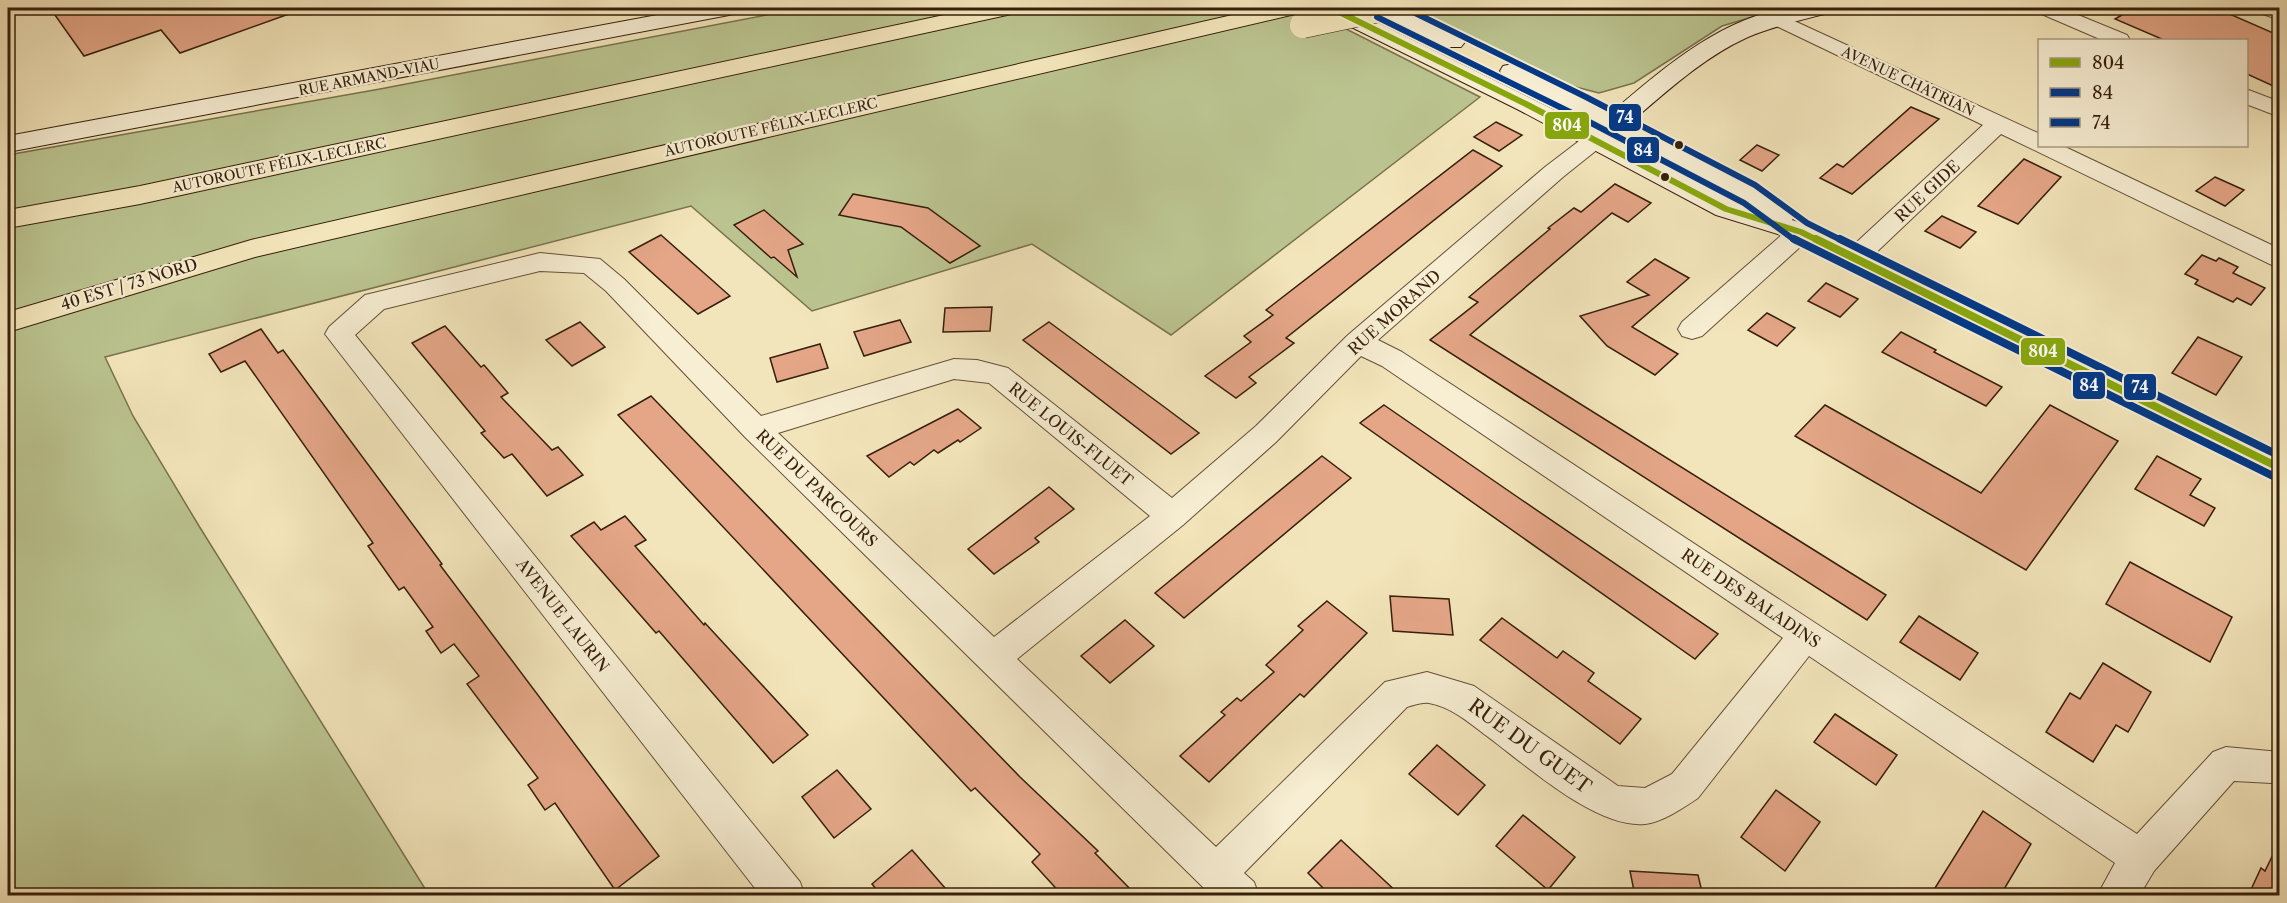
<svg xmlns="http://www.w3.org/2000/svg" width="2287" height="903" font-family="'Libre Caslon Text',serif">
<rect width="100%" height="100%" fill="#f3e5bb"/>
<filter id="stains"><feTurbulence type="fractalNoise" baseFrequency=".00333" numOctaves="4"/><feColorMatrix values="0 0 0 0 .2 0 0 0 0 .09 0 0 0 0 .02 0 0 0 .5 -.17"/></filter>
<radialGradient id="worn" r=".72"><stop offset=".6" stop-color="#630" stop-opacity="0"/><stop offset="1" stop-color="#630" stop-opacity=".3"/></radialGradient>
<g fill="#bbc490" stroke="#78724e" stroke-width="1.5">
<path d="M803 8H1305L1480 97 1171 335 1032 244 812 311 691 206 105 357 133 416 199 526 429 895 8 896V155L380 89Z"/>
<path d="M1410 8H1783L1722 26 1634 83 1599 93 1568 85Z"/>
</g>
<g fill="#e4a687" stroke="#361f0b" stroke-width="1.5">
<path d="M50 8H299L300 10 180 53 161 30 84 56Z"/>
<path d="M2134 8H2216L2280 36V89L2247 74V40H2164L2115 19Z"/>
<path d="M1911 107 1939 119 1852 194 1820 178 1837 164 1843 167Z"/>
<path d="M1496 122 1522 135 1499 151 1474 137Z"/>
<path d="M1757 145 1779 155 1762 171 1740 160Z"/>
<path d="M1473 150 1502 166 1286 338 1294 343 1249 377 1256 383 1236 398 1205 376 1251 342 1244 336 1273 315 1266 310Z"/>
<path d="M2024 159 2061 177 2018 224 1978 206Z"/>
<path d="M2215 177 2244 190 2225 206 2196 191Z"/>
<path d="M1615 184 1651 203 1628 222 1612 213 1470 335 1886 595 1867 620 1430 340 1478 302 1469 297 1550 229 1548 228 1574 208 1581 212Z"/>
<path d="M853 194 928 208 980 246 950 263 901 227 839 215Z"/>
<path d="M764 210 803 244 788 250 797 277 774 257 771 258 734 225Z"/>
<path d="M1942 216 1976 232 1960 248 1925 231Z"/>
<path d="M661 235 730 296 698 314 629 252Z"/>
<path d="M2202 255 2216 261 2219 258 2238 267 2233 273 2265 288 2251 305 2237 298 2233 302 2195 284 2198 280 2185 274Z"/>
<path d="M1655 259 1689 278 1632 327 1678 354 1655 375 1607 346 1580 316 1649 295 1627 282Z"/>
<path d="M1826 283 1858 299 1840 317 1808 301Z"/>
<path d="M992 307 990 331 943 332 945 308Z"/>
<path d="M1767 313 1795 328 1777 346 1748 330Z"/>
<path d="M900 320 911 342 864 356 854 332Z"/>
<path d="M580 322 605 347 572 366 546 340Z"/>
<path d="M1049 322 1163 406 1199 433 1171 454 1023 340Z"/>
<path d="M445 326 481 367 484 365 508 393 501 397 552 450 558 447 583 475 547 496 512 454 504 458 481 433 485 431 412 343Z"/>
<path d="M261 329 278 353 283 350 442 564 440 565 659 856 615 890 555 803 545 810 528 785 538 778 467 684 479 676 454 644 441 653 426 631 433 627 404 587 399 590 368 546 373 543 245 361 221 372 209 354Z"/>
<path d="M1901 332 1936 350 1934 352 2002 387 1986 406 1882 352Z"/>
<path d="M2198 337 2242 357 2216 395 2172 373Z"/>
<path d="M820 344 828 368 777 382 770 358Z"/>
<path d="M651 396 1020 777 1098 851 1095 853 1137 896H1063L1032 862 1040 854 975 788 971 791 618 415Z"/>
<path d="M1384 405 1516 496 1718 634 1695 659 1360 423Z"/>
<path d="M1825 405 1981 493 2050 405 2118 441 2026 570 1795 436Z"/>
<path d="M958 409 981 428 960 442 958 440 938 453 934 450 914 465 910 462 889 477 867 456Z"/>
<path d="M1322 456 1351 478 1184 618 1155 593Z"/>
<path d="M2157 456 2201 479 2190 495 2215 508 2204 526 2135 489Z"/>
<path d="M1049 487 1074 509 1035 538 1039 542 994 574 968 549Z"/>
<path d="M625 516 646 540 635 546 704 625 705 623 808 735 773 763 659 631 656 633 571 536 594 522 601 530Z"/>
<path d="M2130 562 2232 617 2210 662 2106 604Z"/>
<path d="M1390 596 1449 599 1453 635 1393 631Z"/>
<path d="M1327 601 1367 633 1304 697 1300 694 1209 782 1180 756 1225 715 1221 712 1237 698 1241 701 1274 672 1266 665 1303 630 1298 626Z"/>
<path d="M1919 616 1978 653 1960 680 1900 642Z"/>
<path d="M1502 618 1557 658 1563 651 1594 673 1588 681 1641 719 1620 744 1480 640Z"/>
<path d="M1125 620 1154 646 1110 683 1081 656Z"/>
<path d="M2103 663 2151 692 2128 732 2116 725 2093 762 2046 732 2070 693 2080 699Z"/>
<path d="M1835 714 1897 755 1876 785 1814 742Z"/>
<path d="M1437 745 1485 785 1458 815 1409 774Z"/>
<path d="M837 770 871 809 834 838 802 797Z"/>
<path d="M1776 790 1820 822 1785 871 1741 837Z"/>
<path d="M1983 811 2031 844 2000 896H1930Z"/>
<path d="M1523 815 1575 857 1548 890 1496 846Z"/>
<path d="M1341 840 1401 896H1331L1308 873Z"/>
<path d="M2280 840V896H2248L2261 868 2265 871Z"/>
<path d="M912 850 952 896H882L872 884Z"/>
<path d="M1630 871 1698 875 1703 896H1635Z"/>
</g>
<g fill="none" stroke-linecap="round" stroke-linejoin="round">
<defs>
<g id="street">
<path d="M2034 8H2061L2127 35 2130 40H2102L2037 12Z"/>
<path d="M2254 8H2280V20L2257 12Z"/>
<path d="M1777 13 2040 134V146H2063L2280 249V269L2001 134 1864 264 1855 267 1846 264 1842 258 1846 252 1983 125 1770 23 1766 19 1770 15Z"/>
<path d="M2246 89 2280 102V117L2246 104Z"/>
<path d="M1595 133 1603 135 1607 140 1603 145 1563 177 1378 340 1402 352 2137 834 2213 752 2226 747 2280 752V786L2272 783 2234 781 2154 871 2139 896H2097L2115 863 1809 656 1698 798C1683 808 1663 822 1645 824 1595 829 1523 762 1484 734 1467 721 1451 707 1429 703 1422 702 1414 705 1407 707L1244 873 1254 882 1259 896H1212L745 437 606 291 584 273 540 271 384 309 355 335 800 882 805 896H761L325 334 329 327 365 295 540 253 600 259 624 279 761 416 954 359 977 360 1008 368 1172 498 1256 426 1348 335 1545 167 1587 135ZM1361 356 1382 366 1783 638 1672 774 1645 788 1618 786 1474 686 1427 672 1385 682 1216 847 1017 659 1183 525 1276 442ZM954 379 989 383 1150 516 994 637 778 433Z"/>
<path d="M1801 224 1810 226 1814 232 1810 238 1702 336 1692 339 1682 336 1678 329 1682 322 1792 226Z"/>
</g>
<g id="secondary">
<path d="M695 8H741L737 13 729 15 8 152V136Z"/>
<path d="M1319 8H1348L1593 129 1597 125 1503 76 1500 71 1503 66 1512 64 1521 66 1612 112C1661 70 1726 13 1794 8 1806 6 1819 8 1831 8L1828 13C1801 20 1774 26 1748 37 1704 57 1667 91 1631 122 1667 141 1774 187 1794 217L1792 220 1811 226 2280 453V481L1791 238 1716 215 1517 109 1323 13ZM1616 135 1740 200 1749 207 1736 203 1612 139Z"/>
<path d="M1370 8H1399L1461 37 1465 42 1461 47H1445L1374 13Z"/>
</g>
<g id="highway">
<path d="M977 8H1019L1015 13 1007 15 140 204 8 228V210L140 186Z"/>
<path d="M1263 8H1303L1299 13 1291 15 255 257 8 332V312L251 240Z"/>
</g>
</defs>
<use href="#street" stroke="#655037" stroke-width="2"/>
<use href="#secondary" stroke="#361f0b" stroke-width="2"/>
<use href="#highway" stroke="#361f0b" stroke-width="2"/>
<use href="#street" fill="#f7eed3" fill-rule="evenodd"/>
<use href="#secondary" fill="#f7eed3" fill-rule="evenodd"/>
<use href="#highway" fill="#f3e5bb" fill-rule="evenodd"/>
<defs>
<path id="highway-bridge" d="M1303 25 1384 8"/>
</defs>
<use href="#highway-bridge" stroke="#361f0b" stroke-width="27" stroke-linecap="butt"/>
<use href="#highway-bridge" stroke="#f3e5bb" stroke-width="26"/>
<defs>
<path id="bus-1-far1" d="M1331 8 1526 104 1726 209 1801 232 1819 241"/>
<path id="bus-1" d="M1816 239 2280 468"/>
<path id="bus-2-far1" d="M1377 17 1576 115 1744 203 1796 241"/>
<path id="bus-2" d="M1794 239 2275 477"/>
<path id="bus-3-far1" d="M1405 8 1586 97 1755 185 1807 223 1843 241"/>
<path id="bus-3" d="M1840 239 2280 456"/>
</defs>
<use href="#bus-1-far1" stroke="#f7eed3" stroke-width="10"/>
<use href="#bus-1" stroke="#f7eed3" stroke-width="12"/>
<use href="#bus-2-far1" stroke="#f7eed3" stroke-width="10"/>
<use href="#bus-2" stroke="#f7eed3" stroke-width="12"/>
<use href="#bus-3-far1" stroke="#f7eed3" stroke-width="10"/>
<use href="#bus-3" stroke="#f7eed3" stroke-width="12"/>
<use href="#bus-1-far1" stroke="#88a70d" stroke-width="6"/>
<use href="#bus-1" stroke="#88a70d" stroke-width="8"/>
<use href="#bus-2-far1" stroke="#013888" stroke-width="6"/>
<use href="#bus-2" stroke="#013888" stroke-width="8"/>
<use href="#bus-3-far1" stroke="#013888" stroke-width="6"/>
<use href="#bus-3" stroke="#013888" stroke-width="8"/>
</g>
<g fill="#361f0b" stroke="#f7eed3" stroke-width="2">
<circle cx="1679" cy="145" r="5"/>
<circle cx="1665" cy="177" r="5"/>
</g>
<g text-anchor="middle" stroke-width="4.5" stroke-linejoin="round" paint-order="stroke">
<g font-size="14" fill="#361f0b" stroke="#f7eed3">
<text transform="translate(369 77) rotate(-11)" y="5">RUE ARMAND-VIAU</text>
<text transform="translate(1908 81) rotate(25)" y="5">AVENUE CHATRIAN</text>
<text transform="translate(771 127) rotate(-13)" y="5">AUTOROUTE FÉLIX-LECLERC</text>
<text transform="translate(279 165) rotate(-12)" y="5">AUTOROUTE FÉLIX-LECLERC</text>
</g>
<g font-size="16" fill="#361f0b" stroke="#f7eed3">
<text transform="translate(1927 191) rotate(-43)" y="6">RUE GIDE</text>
<text transform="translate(129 284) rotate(-17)" y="6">40 EST / 73 NORD</text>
<text transform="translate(1394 312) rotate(-42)" y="6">RUE MORAND</text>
<text transform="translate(1071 434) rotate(39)" y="6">RUE LOUIS-FLUET</text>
<text transform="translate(817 488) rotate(44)" y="6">RUE DU PARCOURS</text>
<text transform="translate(1751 598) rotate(34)" y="6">RUE DES BALADINS</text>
<text transform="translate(563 615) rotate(52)" y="6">AVENUE LAURIN</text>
</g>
<g font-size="20" fill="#361f0b" stroke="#f7eed3">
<text transform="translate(1530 746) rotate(36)" y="7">RUE DU GUET</text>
</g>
</g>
<g stroke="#f7eed3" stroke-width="2">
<rect x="1608" y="103" width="34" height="29" rx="6" fill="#013888"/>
<rect x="1544" y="111" width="46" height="29" rx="6" fill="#88a70d"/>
<rect x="1626" y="136" width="34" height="28" rx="6" fill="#013888"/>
<rect x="2020" y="337" width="46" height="29" rx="6" fill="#88a70d"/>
<rect x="2072" y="371" width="34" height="29" rx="6" fill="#013888"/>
<rect x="2123" y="373" width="34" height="28" rx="6" fill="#013888"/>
</g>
<g font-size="16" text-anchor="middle" font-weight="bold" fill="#fff">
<text x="1625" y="123">74</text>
<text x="1567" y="131">804</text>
<text x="1643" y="156">84</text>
<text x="2043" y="357">804</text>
<text x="2089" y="391">84</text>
<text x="2140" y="393">74</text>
</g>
<rect width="2287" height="903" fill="none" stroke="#f3e5bb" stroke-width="30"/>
<rect x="9" y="9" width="2269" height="885" fill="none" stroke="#361f0b" stroke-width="3"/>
<rect x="15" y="15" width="2257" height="873" fill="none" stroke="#361f0b" stroke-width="1.5"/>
<rect x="2038" y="39" width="210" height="108" fill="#f7eed3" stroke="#aa9b83" stroke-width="1.5"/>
<rect x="2050" y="58" width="30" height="9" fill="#88a70d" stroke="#aa9b83" stroke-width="1.5"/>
<text x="2092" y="69" font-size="18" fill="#361f0b">804</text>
<rect x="2050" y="88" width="30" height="9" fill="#013888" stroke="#aa9b83" stroke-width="1.5"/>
<text x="2092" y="99" font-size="18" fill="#361f0b">84</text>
<rect x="2050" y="118" width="30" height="9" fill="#013888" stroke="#aa9b83" stroke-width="1.5"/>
<text x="2092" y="129" font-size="18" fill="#361f0b">74</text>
<rect width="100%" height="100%" filter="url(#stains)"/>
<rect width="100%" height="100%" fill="url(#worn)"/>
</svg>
